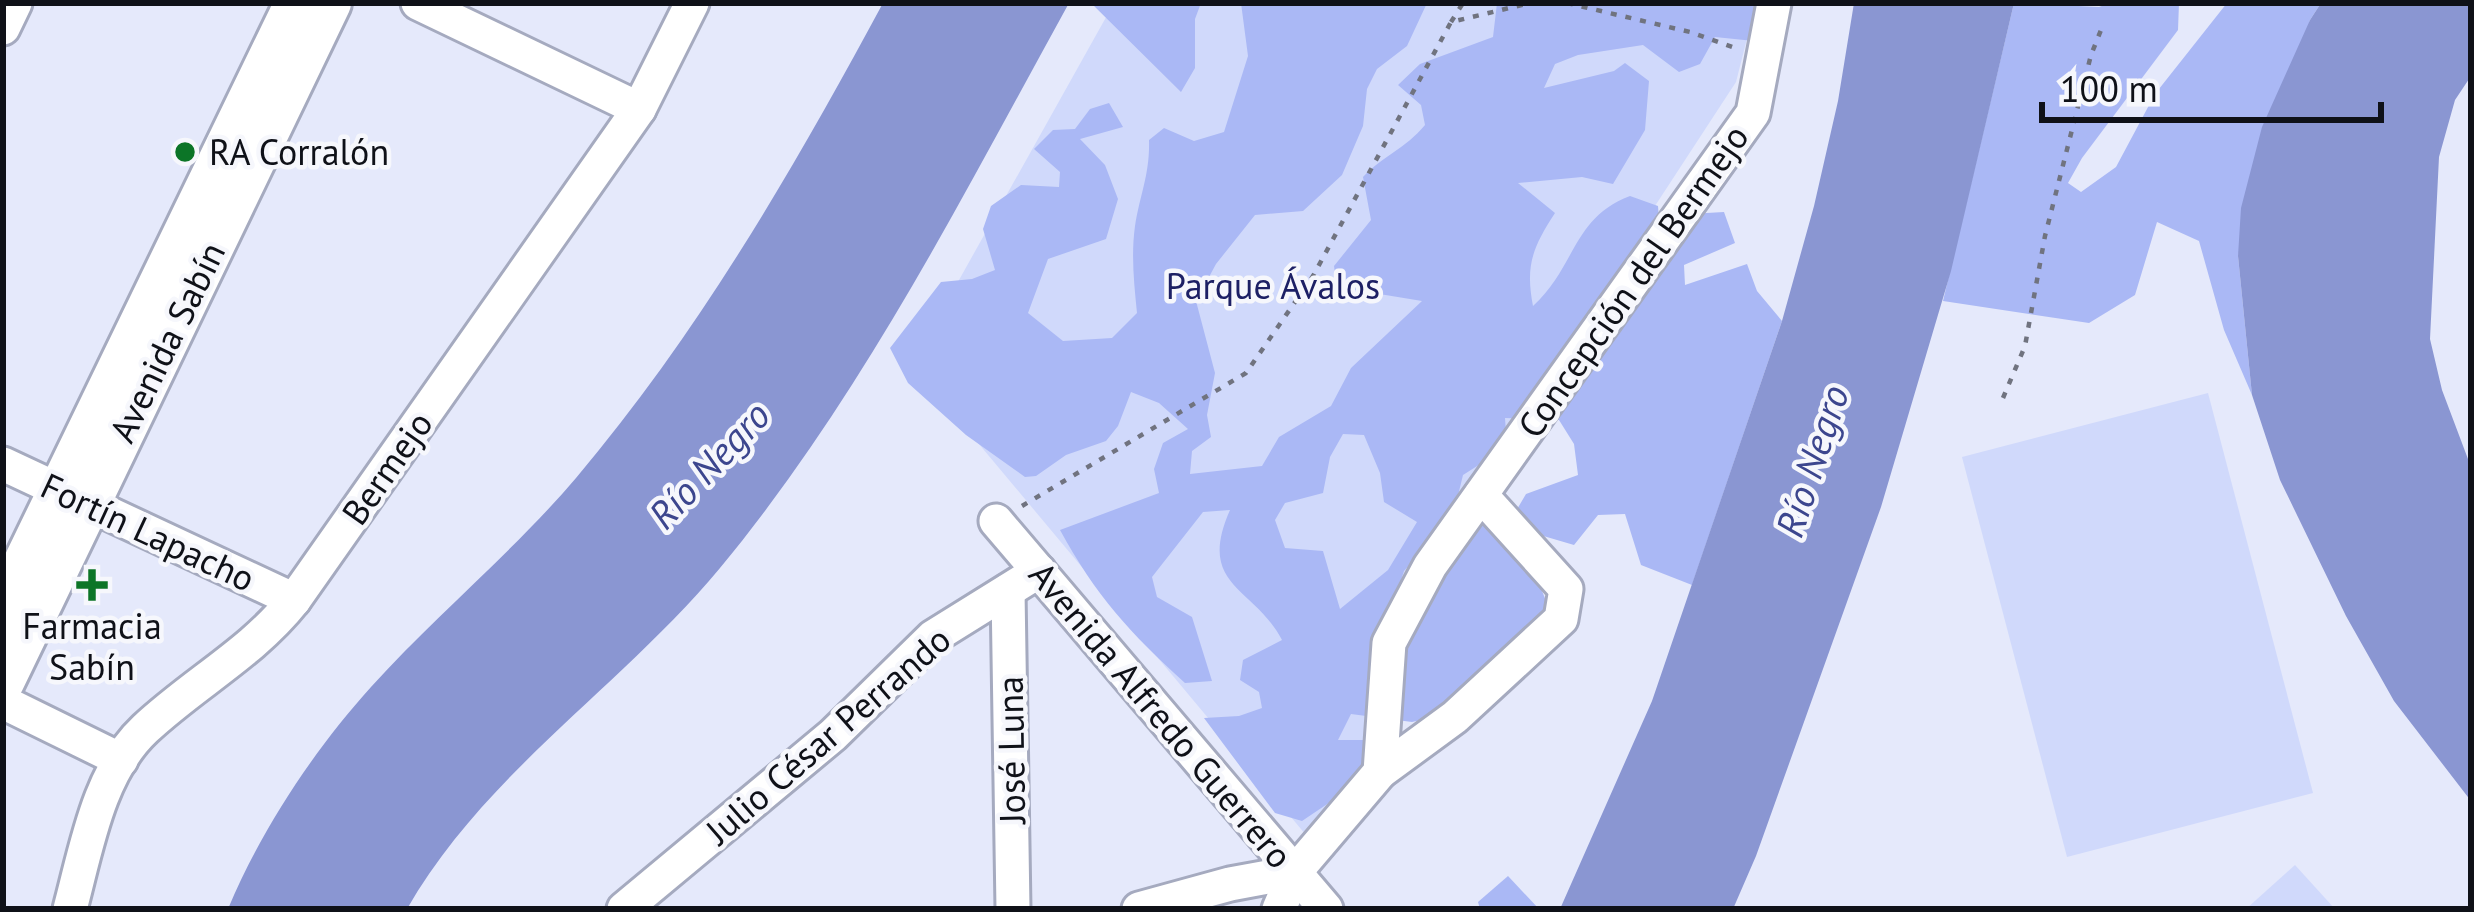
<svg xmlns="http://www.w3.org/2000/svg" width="2474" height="912" font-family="'PT Sans',sans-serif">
<rect width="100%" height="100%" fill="#e5e9fb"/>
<g fill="#d0d9fb">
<path d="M1114 3H1756L1736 82 1372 639 1368 759 1306 835 912 364Z"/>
<path d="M2208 393 2313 793 2067 857 1962 457Z"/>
<path d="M2295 865 2335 909H2246Z"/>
</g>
<g fill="#aab8f5" fill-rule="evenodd">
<path d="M1091 3H1201L1195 19V68L1181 92Z"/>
<path d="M1241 3H1427L1407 46 1377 69 1367 89 1363 126 1342 175 1303 211 1255 215 1216 264 1196 301 1215 373 1207 415 1211 437 1192 451 1190 474 1262 466 1279 437 1331 406 1351 368 1422 301 1337 287 1334 266 1371 220 1363 177C1384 155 1405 149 1425 125L1421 105 1398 85 1420 64 1493 37 1497 3H1764L1754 41 1715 37 1700 64 1679 72 1643 45 1578 55 1555 64 1544 88 1614 71 1625 63 1649 81 1645 130 1613 184 1582 177 1518 183 1555 213C1533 247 1525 265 1533 306 1576 267 1572 218 1630 196L1658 206 1660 232 1632 251 1644 260 1689 214 1724 212 1735 243 1684 265 1685 285 1747 264 1757 291 1782 321 1692 585 1641 565 1625 514 1598 515 1574 545 1540 535 1516 511 1526 494 1578 475 1574 444 1559 420 1505 418 1507 447 1463 475 1453 516 1404 571 1383 636 1418 626 1428 588 1479 518C1513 545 1537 567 1549 611L1453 713 1412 722 1351 714 1338 740H1365L1369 767 1351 788 1302 821 1275 813 1204 718 1239 716 1262 708 1259 692 1240 680 1243 660 1282 640C1254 586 1196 587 1230 510L1203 512 1152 577 1157 597 1192 617 1212 681 1185 683C1130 633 1096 596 1060 530L1159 493 1154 469 1163 443 1188 429 1159 403 1131 392 1118 426 1106 441 1066 455 1036 476 1025 477 966 435 908 383 890 348 941 282 972 279 995 270 983 229 991 206 1021 185 1059 187 1060 172 1034 149 1053 130 1075 129 1090 109 1109 103 1123 127 1080 139 1105 165 1118 199 1106 239 1048 259 1028 313 1063 341 1112 338 1137 313C1134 283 1131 255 1135 226 1140 194 1150 174 1149 140L1164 128 1194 141 1224 132 1248 56ZM1343 434 1364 435 1380 473 1384 502 1417 522 1388 570 1340 609 1323 551 1285 548 1275 520 1285 503 1323 493 1330 457Z"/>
<path d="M2014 3 2099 7 2110 3H2179L2178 30 2082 158 2068 183 2081 192 2116 167 2155 94 2227 3H2321L2310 20 2238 256 2252 395 2224 330 2199 241 2157 222 2135 295 2089 323 1943 301Z"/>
<path d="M1508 876 1539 909H1480L1478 902Z"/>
</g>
<g fill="#8a96d2">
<path d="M883 3H1069C962 197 862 396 720 568 621 687 485 773 407 909H228C261 830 314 750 371 687 436 615 513 552 576 478 699 332 793 170 883 3Z"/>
<path d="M1854 3H2014L1951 271 1881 507 1756 856 1733 909H1560L1652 701 1782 321 1814 206 1838 101Z"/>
<path d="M2321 3H2471V76L2455 100 2439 157 2430 339 2442 390 2471 467V801L2394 701 2346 616 2280 480 2252 395 2238 256 2241 208 2262 127 2310 20Z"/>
</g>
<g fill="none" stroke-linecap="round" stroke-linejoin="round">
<defs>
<g id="minor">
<path d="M418 3 639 109"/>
<path d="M3 28 15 3"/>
<path d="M3 464 294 600"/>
<path d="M996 521 1326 909"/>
<path d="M1008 591 1013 909"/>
<path d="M3 702 121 760"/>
<path d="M1380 772 1455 717 1561 619 1566 589 1481 495"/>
<path d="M70 909C86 850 98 773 145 729 194 683 252 653 294 600L639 109 692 3"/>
<path d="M624 909 833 735 933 637 1039 571"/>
<path d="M1139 909 1230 884 1295 872"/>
<path d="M1279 909 1295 872 1380 772 1389 643 1430 566 1753 113 1774 3"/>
</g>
<g id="major">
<path d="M3 607 296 3"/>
<path d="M3 682 330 3"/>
</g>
</defs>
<use href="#minor" stroke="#a5aabf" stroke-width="39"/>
<use href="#major" stroke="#a5aabf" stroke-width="48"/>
<g stroke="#70737f" stroke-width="4.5" stroke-dasharray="6 9" stroke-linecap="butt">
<path d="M1567 3 1690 32 1735 48"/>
<path d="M1451 22 1463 3"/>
<path d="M2003 398 2025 346 2045 236 2091 55 2101 30"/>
<path d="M1022 506 1246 373 1313 276 1451 22 1530 3"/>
</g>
<use href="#minor" stroke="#fff" stroke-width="33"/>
<use href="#major" stroke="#fff" stroke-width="42"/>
</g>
<g fill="#0c7527" stroke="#f6f7fc" stroke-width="4.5">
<circle cx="185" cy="152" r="12"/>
<path d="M86 567h12v12h12v12h-12v12h-12v-12h-12v-12h12z"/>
</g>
<g text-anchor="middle" stroke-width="9" stroke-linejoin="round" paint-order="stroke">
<g font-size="36" fill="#0f1118" stroke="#f6f7fc" text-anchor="start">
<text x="209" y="165">RA Corralón</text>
<text x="92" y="639" text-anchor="middle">Farmacia<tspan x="92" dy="41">Sabín</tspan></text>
</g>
<g font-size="36" fill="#0f1118" stroke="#f6f7fc">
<text transform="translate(1633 281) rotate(-55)" y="13">Concepción del Bermejo</text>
<text transform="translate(167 342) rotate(-64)" y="13">Avenida Sabín</text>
<text transform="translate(387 468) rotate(-55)" y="13">Bermejo</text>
<text transform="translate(148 532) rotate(25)" y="13">Fortín Lapacho</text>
<text transform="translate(1161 715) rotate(50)" y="13">Avenida Alfredo Guerrero</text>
<text transform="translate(828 735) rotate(-41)" y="13">Julio César Perrando</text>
<text transform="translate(1011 750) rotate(-91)" y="13">José Luna</text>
</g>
<g font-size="36" fill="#1d2065" stroke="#f6f7fc">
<text x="1273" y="299">Parque Ávalos</text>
</g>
<g font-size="39" font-style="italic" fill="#3c468e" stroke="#f6f7fc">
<text transform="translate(1812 461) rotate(-72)" y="14">Río Negro</text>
<text transform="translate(709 465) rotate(-47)" y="14">Río Negro</text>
</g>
</g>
<rect width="2474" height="912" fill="none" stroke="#0f1118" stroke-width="12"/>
<path d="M2042 102v18h339v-18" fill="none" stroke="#0f1118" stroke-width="6"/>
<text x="2060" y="102" font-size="36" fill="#0f1118" stroke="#f6f7fc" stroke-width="9" paint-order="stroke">100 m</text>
</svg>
